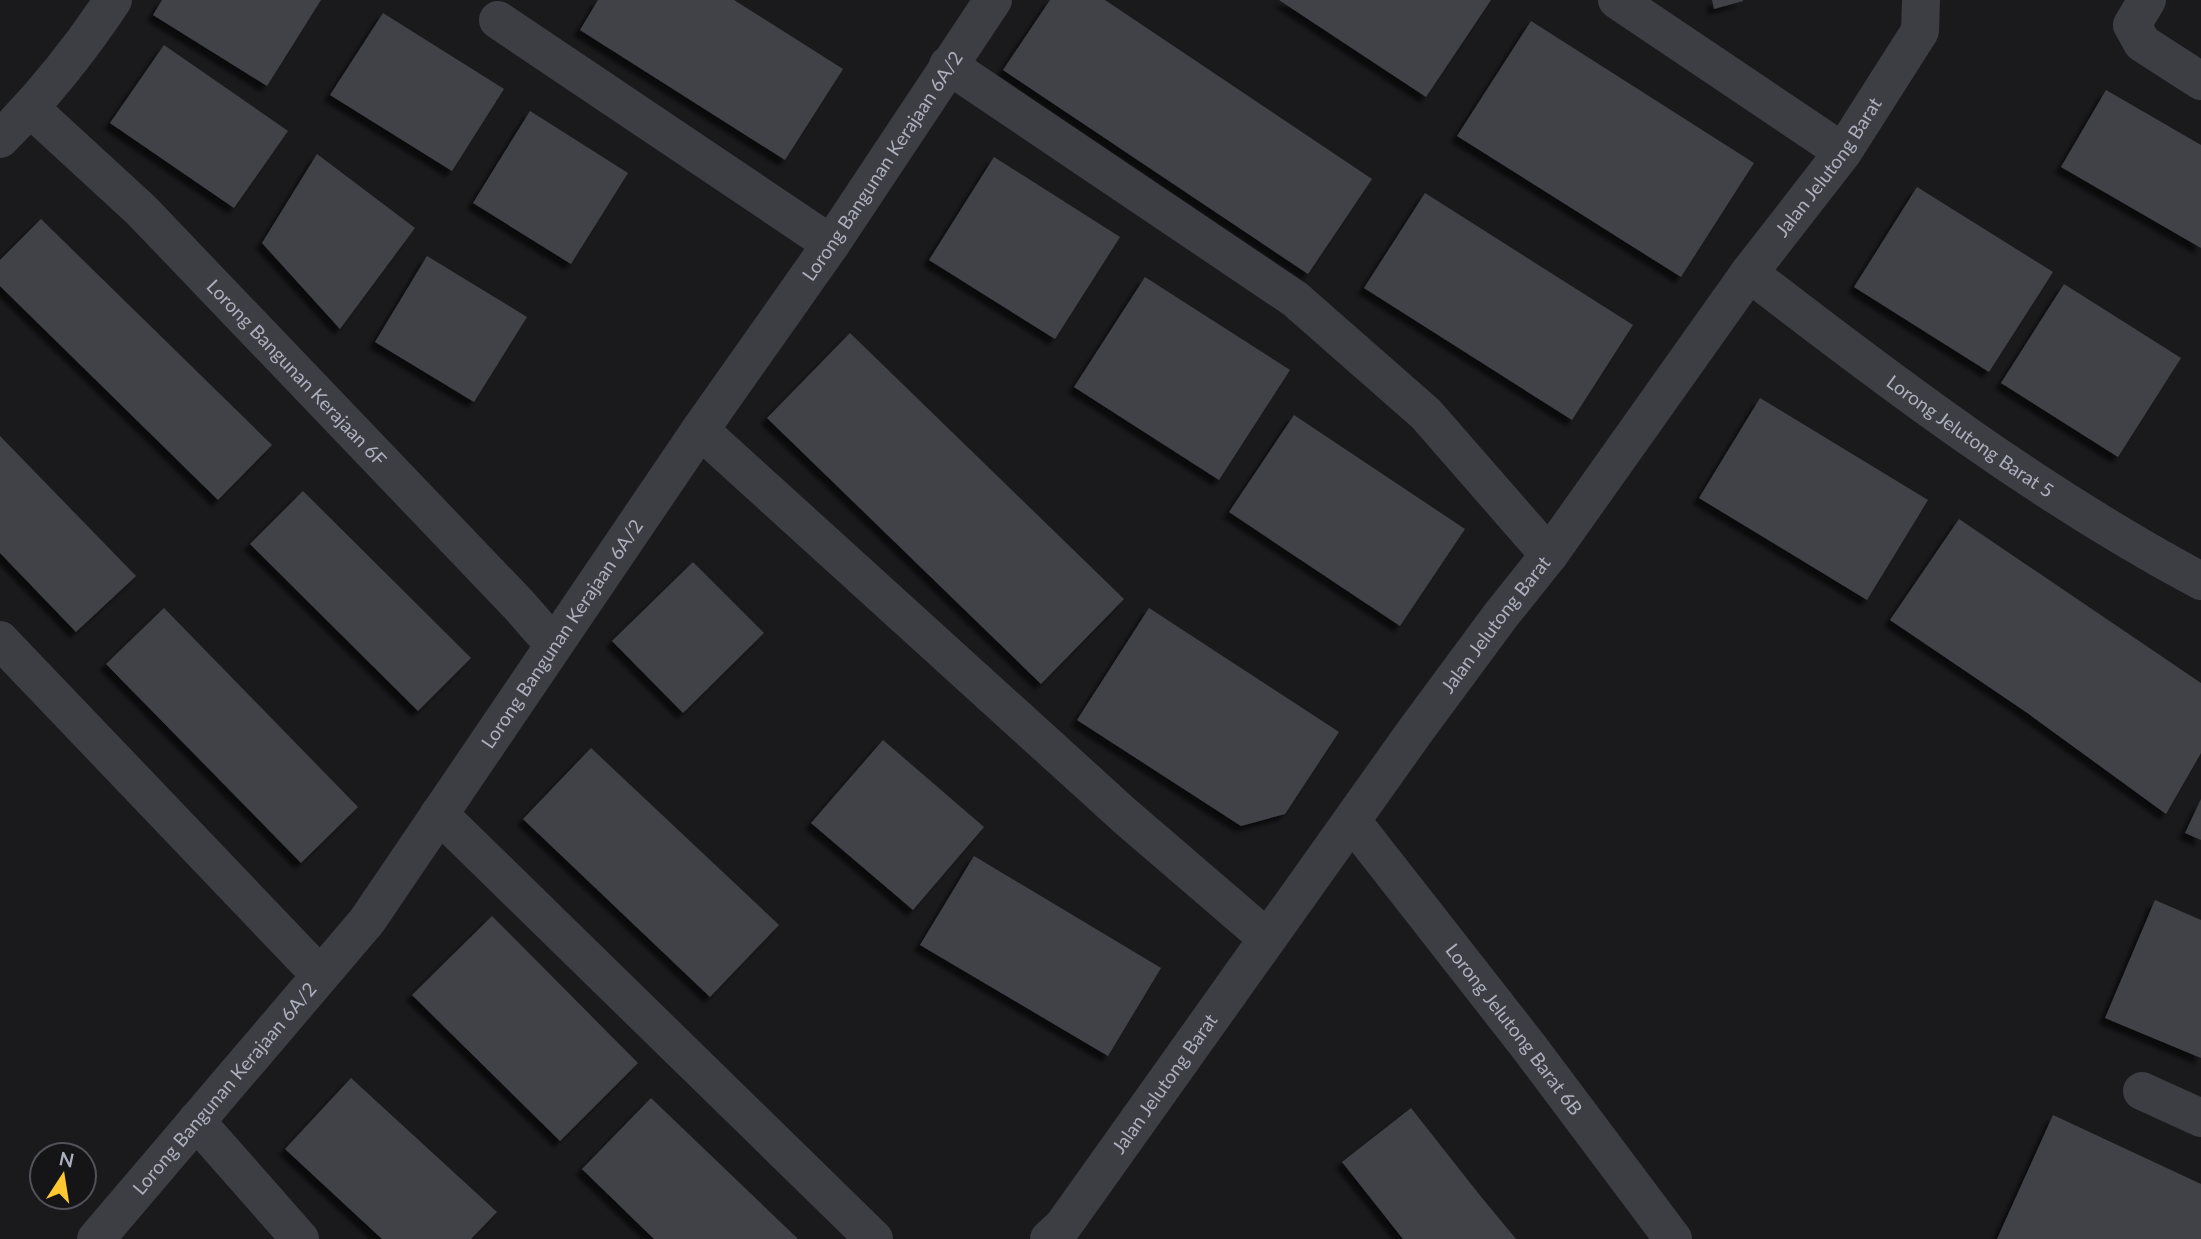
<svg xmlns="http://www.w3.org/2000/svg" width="2201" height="1239" font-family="Lato,sans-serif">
<defs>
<filter id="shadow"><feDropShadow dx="-6" dy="6" stdDeviation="2" flood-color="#0009"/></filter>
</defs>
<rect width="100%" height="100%" fill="#1a1a1d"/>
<g fill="#414247" filter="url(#shadow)">
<path d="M162 0H321L267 86 153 15Z"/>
<path d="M598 0H734L843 69 785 160 580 30Z"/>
<path d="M1050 0H1105L1372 179 1308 274 1003 70Z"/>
<path d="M1279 0H1491L1426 97Z"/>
<path d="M1712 0H1743V1L1714 9Z"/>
<path d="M383 13 504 89 452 171 330 95Z"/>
<path d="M1531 21 1754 163 1681 277 1457 136Z"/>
<path d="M164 45 288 131 234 208 110 123Z"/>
<path d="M2106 90 2201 145V248L2061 167Z"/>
<path d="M530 111 628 173 571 264 473 203Z"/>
<path d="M317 154 415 228 340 329 262 243Z"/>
<path d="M994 157 1120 237 1055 339 929 260Z"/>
<path d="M1917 187 2053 272 1989 372 1854 287Z"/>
<path d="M1425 193 1633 325 1572 420 1364 288Z"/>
<path d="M41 219 272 445 218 500 0 286V260Z"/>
<path d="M427 256 527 317 474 402 375 342Z"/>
<path d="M1145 277 1290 370 1219 480 1074 387Z"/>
<path d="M2064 284 2181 358 2118 457 2001 383Z"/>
<path d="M850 333 1124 599 1041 684 767 418Z"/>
<path d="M1760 398 1928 500 1867 600 1699 498Z"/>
<path d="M1294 415 1465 529 1400 626 1229 512Z"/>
<path d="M0 436 136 576 76 632 0 553Z"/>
<path d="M303 491 471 658 418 711 250 544Z"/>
<path d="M1959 519 2201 683V753L2166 814 2026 712 1890 620Z"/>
<path d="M693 562 764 633 683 713 612 641Z"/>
<path d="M164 608 358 807 301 863 106 664Z"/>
<path d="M1149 608 1339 732 1285 814 1241 826 1077 720Z"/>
<path d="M883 740 984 827 913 910 811 823Z"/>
<path d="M591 748 779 925 710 997 523 819Z"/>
<path d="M2201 799V840L2185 833Z"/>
<path d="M974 856 1161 968 1108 1056 920 945Z"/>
<path d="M2155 900 2201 920V1058L2105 1018Z"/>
<path d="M492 916 638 1063 560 1141 412 995Z"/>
<path d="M351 1078 497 1212 471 1239H382L285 1149Z"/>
<path d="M651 1098 798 1239H654L582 1169Z"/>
<path d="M1411 1108 1482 1198 1516 1239H1403L1342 1162Z"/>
<path d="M2053 1115 2201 1184V1239H1997Z"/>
</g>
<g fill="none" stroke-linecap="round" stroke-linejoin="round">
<g stroke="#3d3d44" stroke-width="38">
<path d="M1617 0 1843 152"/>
<path d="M2147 0 2132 25 2142 43 2201 81"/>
<path d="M498 20 831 244"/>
<path d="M948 65 1295 299 1426 414 1549 555"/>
<path id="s1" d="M30 108 141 210 518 604 554 645"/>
<path d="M0 139C42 97 80 50 113 0"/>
<path id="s2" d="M1749 273C1894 385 2040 495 2201 581"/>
<path d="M700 430 1125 816 1267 938"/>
<path d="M0 640 320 975"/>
<path d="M439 814 874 1239"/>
<path id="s3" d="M1352 821 1529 1047 1673 1239"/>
<path d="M2142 1091 2201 1118"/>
<path d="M196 1121 300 1239"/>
<path id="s4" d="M96 1239 367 921 700 430 831 244 993 0"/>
<path id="s5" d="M1049 1239 1063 1226 1416 730 1501 615 1549 555 1749 273 1843 152 1920 31 1921 0"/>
</g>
</g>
<g text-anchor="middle" stroke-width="5" stroke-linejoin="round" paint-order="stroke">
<g font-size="19" fill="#acb0bd" stroke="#151518">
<text dy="7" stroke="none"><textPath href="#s4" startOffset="1332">Lorong Bangunan Kerajaan 6A/2</textPath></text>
<text dy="7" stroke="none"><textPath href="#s5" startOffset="1326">Jalan Jelutong Barat</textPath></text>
<text dy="7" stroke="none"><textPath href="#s1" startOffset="376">Lorong Bangunan Kerajaan 6F</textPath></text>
<text dy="7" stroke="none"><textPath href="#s2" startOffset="275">Lorong Jelutong Barat 5</textPath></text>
<text dy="7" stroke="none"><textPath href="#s5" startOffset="760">Jalan Jelutong Barat</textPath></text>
<text dy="7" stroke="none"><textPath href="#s4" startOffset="765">Lorong Bangunan Kerajaan 6A/2</textPath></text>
<text dy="7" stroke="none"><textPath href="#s3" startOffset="264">Lorong Jelutong Barat 6B</textPath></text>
<text dy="7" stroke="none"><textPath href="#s5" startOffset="194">Jalan Jelutong Barat</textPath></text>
<text dy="7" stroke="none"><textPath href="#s4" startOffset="198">Lorong Bangunan Kerajaan 6A/2</textPath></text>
</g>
</g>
<g transform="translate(63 1176) rotate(12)"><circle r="33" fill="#151518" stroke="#51535a" stroke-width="2"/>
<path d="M0-5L12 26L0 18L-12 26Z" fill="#ffc730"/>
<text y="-10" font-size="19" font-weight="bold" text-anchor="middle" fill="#acb0bd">N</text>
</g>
</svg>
